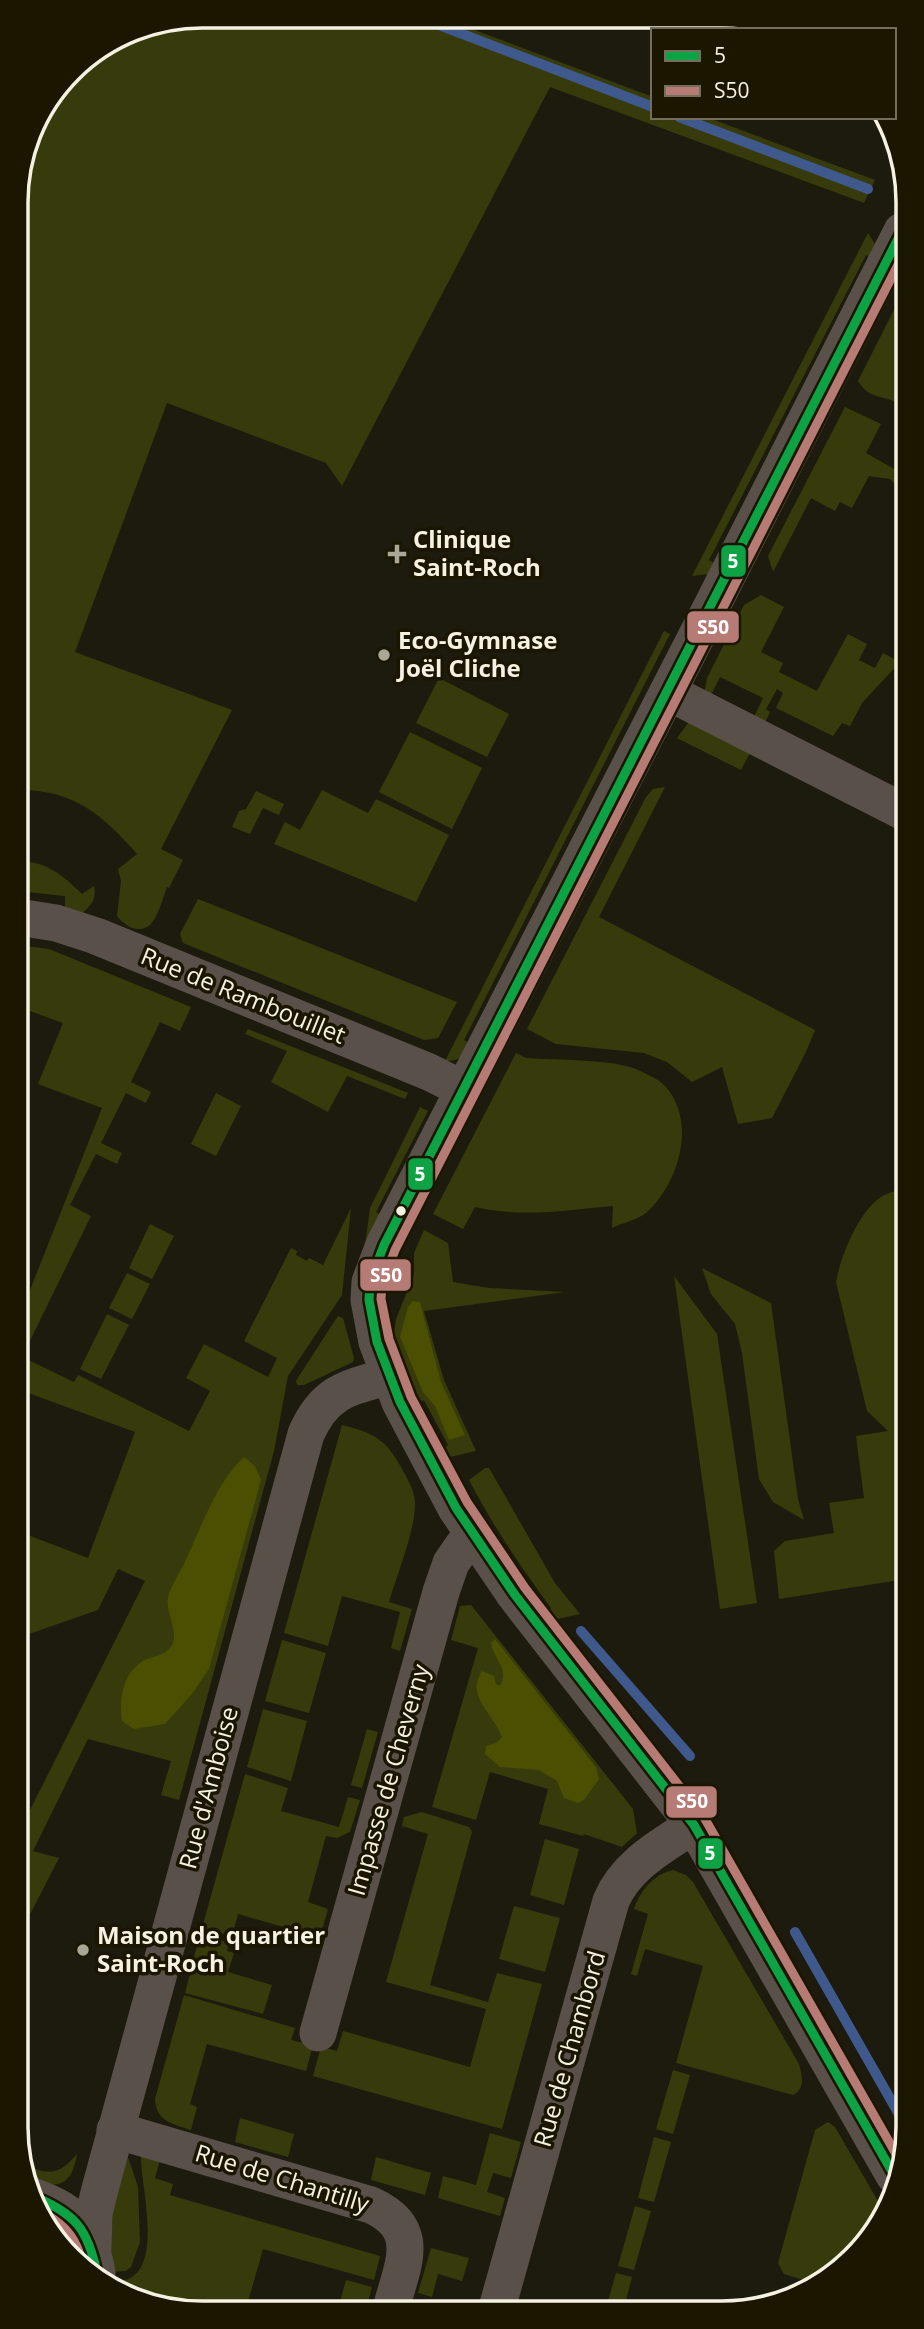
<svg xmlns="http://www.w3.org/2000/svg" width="924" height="2329" font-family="'Open Sans',sans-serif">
<rect width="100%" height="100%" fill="#1d1b0d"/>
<g fill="#373b0b">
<path d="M202 16 440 17 653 97V117H706L875 180 864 203 550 87 342 486 326 463 167 403 75 652 232 710 161 849 183 860 169 888 167 887C163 898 158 916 151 924 140 935 124 926 117 916L121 881 118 869 137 854C103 815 73 789 18 790L16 189 35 119 79 62 131 30Z"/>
<path d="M868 233 876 246 872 258 866 255 709 560 716 564 708 574 692 576Z"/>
<path d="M902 294 903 407C884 392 872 403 858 381Z"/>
<path d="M845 407 881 424 866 453 903 474V494L890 479 869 476 852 508 840 502 835 511 811 498 773 572 768 556Z"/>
<path d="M761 595 784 607 761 652 783 663 779 672 817 691 848 634 867 644 859 660 875 668 883 653 900 662 862 703 850 726 842 723 833 736 776 708 783 693 777 689 766 709 770 712 764 725 753 719 763 698 720 677 710 697 704 694 707 678 744 605Z"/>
<path d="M664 631 670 634 464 1040 471 1044C463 1055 459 1062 445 1061Z"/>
<path d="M439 678 509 714 487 757 416 723Z"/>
<path d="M689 722 751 751 741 770 677 738Z"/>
<path d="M410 732 482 768 452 829 379 792Z"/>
<path d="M665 787 599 917 815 1030 806 1052 772 1118 738 1124 722 1067 692 1082 667 1062 644 1053 556 1044 527 1029 646 797 653 789Z"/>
<path d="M322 790 368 813 376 799 449 835 416 902 274 844 285 822 300 830Z"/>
<path d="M256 791 284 804 279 815 263 808 250 834 232 827 239 811 246 809Z"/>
<path d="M18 861C48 862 61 874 82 894L94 886C97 899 91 906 81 914L65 907V896L18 891Z"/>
<path d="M198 899 457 1002 438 1038 424 1040 183 943 180 934Z"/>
<path d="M18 945 49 949 191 1007 180 1031 160 1022 131 1082 151 1092 146 1103 126 1093 101 1143 122 1153 117 1164 96 1154 70 1205 91 1216 22 1357 74 1382 78 1375 189 1431 210 1391 186 1378 204 1344 268 1377 277 1358 244 1341 291 1248 297 1251 296 1255 307 1261 309 1258 323 1265 351 1208 342 1295 288 1376 274 1451 179 1800 161 1795 171 1761 88 1739 33 1851 59 1858 21 1932V1815L27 1816 145 1581 118 1569 98 1610 29 1634 20 1630V1532L88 1558 135 1432 20 1390 19 1318 102 1108 38 1084 63 1023 19 1007Z"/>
<path d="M248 1029 408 1093 405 1099 347 1076 328 1112 271 1082 287 1051 245 1034Z"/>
<path d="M516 1053 526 1058C553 1060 616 1059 638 1070 646 1074 659 1079 665 1086 698 1122 678 1185 646 1213 637 1220 622 1223 612 1228L613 1206C567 1210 521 1218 475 1207L463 1229 433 1214Z"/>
<path d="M216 1093 241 1106 216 1156 191 1144Z"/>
<path d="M420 1107 428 1111 376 1212 384 1217 361 1276 370 1208Z"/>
<path d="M905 1189 906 1579 779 1599 774 1551 785 1541 834 1533 829 1503 864 1498 856 1436 888 1431 867 1411 836 1282C841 1255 861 1203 889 1193 894 1191 900 1190 905 1189Z"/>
<path d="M150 1224 174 1236 152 1279 129 1268Z"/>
<path d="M424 1230 448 1243 453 1282 489 1288 565 1292 424 1311 444 1380 476 1451 446 1458 442 1450 448 1445 424 1400 420 1402 401 1357 394 1334 396 1319 414 1275V1253Z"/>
<path d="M702 1268 771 1303 798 1499 804 1520 773 1502 759 1479 742 1353 735 1324 711 1294Z"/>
<path d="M127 1273 150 1284 132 1319 109 1308Z"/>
<path d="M674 1276 717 1334 757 1603 720 1609Z"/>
<path d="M107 1314 129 1325 101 1379 80 1369Z"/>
<path d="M338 1316 343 1318 354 1358 353 1362 304 1385H297L296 1381 299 1376Z"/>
<path d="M342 1425C373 1433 385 1438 401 1467 407 1478 414 1489 415 1502 416 1529 397 1574 389 1602L412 1609 400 1651 391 1648 400 1612 342 1596 328 1646 284 1633Z"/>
<path d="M485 1468H489L555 1583 580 1614 553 1620 547 1613 551 1608C521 1567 493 1526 469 1480Z"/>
<path d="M471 1605 633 1809 637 1833 622 1847 584 1834 583 1836 539 1824 548 1789 490 1772 476 1820 432 1807 478 1648 451 1640 460 1606Z"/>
<path d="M282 1640 326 1653 309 1713 265 1701Z"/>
<path d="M263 1709 307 1721 291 1781 247 1767Z"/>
<path d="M367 1729 378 1732 362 1788 351 1785Z"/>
<path d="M245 1774 288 1788 281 1811 339 1827 348 1797 360 1800 350 1832 337 1838 326 1836 308 1902 328 1909 319 1941 304 1937V1933L238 1914 232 1936 202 1928Z"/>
<path d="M422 1812 469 1827 472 1832 430 1985 488 2002 497 1973 542 1984 502 2129 313 2076 321 2047 337 2051 343 2031 470 2067 486 2009 386 1982 428 1834 402 1826 404 1817Z"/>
<path d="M545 1839 579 1849 564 1905 530 1895Z"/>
<path d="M673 1870 686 1875 693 1882 799 2064C802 2076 806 2088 793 2095L676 2063 703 1966 645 1949 637 1976 631 1974 648 1914 634 1909C640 1891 654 1874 673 1870Z"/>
<path d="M514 1906 560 1918 545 1972 499 1959Z"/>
<path d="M200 1934 229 1943 227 1951 234 1953 228 1972 272 1985 263 2014 185 1993Z"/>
<path d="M184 1995 295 2028 291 2040 313 2045 306 2071 207 2044 190 2104 197 2107 191 2130C172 2124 156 2121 155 2099Z"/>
<path d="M673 2070 690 2075 673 2134 656 2129Z"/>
<path d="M240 2118 294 2134 288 2157 235 2142Z"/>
<path d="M828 2122 835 2127 882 2208 870 2241 825 2282 819 2285 784 2274 778 2263 815 2130Z"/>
<path d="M490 2133 521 2142 511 2178 493 2173 487 2192 505 2198 500 2216 438 2198 443 2176 476 2185Z"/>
<path d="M654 2137 671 2142 654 2202 638 2198Z"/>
<path d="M77 2154C71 2190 56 2187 25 2181L22 2175V2165C50 2174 57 2177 77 2154Z"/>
<path d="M141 2156 160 2160 155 2178 173 2184 170 2195 380 2256 374 2280 263 2249 246 2309 166 2310 123 2287 122 2281C166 2272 140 2185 141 2156Z"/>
<path d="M128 2157 138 2187 140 2242 131 2267 126 2271 109 2272 105 2233Z"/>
<path d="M376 2157 431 2173 425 2195 371 2180Z"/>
<path d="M635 2206 651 2211 634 2270 618 2266Z"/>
<path d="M431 2248 469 2258 462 2281 438 2274 432 2297 418 2293Z"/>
<path d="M616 2273 632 2277 624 2308H606Z"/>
<path d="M346 2280 372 2287 366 2309H338Z"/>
</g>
<g fill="#4a4f02">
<path d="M413 1301 420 1302 441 1382 465 1435 449 1440 435 1406 423 1392 400 1337 408 1307Z"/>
<path d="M244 1457 255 1466 261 1480 209 1669 192 1694 165 1724 134 1729 122 1721C119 1702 122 1676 140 1663 150 1655 165 1658 172 1645 179 1629 165 1613 168 1598 170 1587 179 1574 184 1564 201 1528 215 1484 244 1457Z"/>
<path d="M495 1639 596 1767 599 1779 584 1800 578 1803 564 1798 557 1781 539 1770 500 1767 485 1754 486 1746 496 1743 502 1737C493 1713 465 1696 482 1671L494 1676 496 1684 500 1686C510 1668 493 1659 491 1643Z"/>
</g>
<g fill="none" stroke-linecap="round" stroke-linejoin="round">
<g stroke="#40598c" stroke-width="10">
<path d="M418 17 653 107"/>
<path d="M679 117 868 189"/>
<path d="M581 1631 690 1756"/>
<path d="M795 1932 908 2130"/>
</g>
<g stroke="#59504a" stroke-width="37">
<path d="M668 692 904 812"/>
<path d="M18 917 56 923 96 936 429 1072 463 1089"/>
<path d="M318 2033 441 1592 451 1563 472 1533"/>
<path d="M115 2130 371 2205C424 2229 402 2265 391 2309"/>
<path d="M894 2175 694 1825 515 1595 456 1508 400 1402 377 1342 369 1300 370 1282 384 1245 713 604 902 231"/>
<path d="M35 2197C77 2213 89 2228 97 2273"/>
<path d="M93 2247 94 2213 100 2189 306 1434C325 1391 347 1388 390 1376"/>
<path d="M497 2308 611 1901C626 1865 662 1846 694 1825"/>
</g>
<defs>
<g id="bus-1">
<path d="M894 2175 694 1825 515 1595 456 1508 400 1402 377 1342 369 1300 370 1282 384 1245 902 231"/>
<path d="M35 2197C76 2214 88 2230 97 2273"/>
</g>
<g id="bus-2">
<path d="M900 2161 705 1819 525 1588 467 1502 411 1397 389 1339 381 1299 382 1285 395 1250 902 257"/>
<path d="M45 2214C67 2226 78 2241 83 2266"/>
</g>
</defs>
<use href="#bus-1" stroke="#1b1600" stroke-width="14"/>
<use href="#bus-2" stroke="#1b1600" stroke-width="14"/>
<use href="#bus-1" stroke="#0da345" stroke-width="9"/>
<use href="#bus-2" stroke="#b67b74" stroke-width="9"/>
</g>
<g fill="#a9a798" stroke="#1b1600" stroke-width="2.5">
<path d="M393.5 543.5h7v7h7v7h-7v7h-7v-7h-7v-7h7z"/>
<circle cx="384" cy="655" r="7"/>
<circle cx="83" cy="1950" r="7"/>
</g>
<circle fill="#f5f2e3" stroke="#1b1600" stroke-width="2.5" cx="401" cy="1211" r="6"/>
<g text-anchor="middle" stroke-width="7" stroke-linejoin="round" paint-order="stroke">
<g font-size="24" font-weight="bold" fill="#f5f2e3" stroke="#1b1600" text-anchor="start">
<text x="413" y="548">Clinique<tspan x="413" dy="28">Saint-Roch</tspan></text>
<text x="398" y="649">Eco-Gymnase<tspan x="398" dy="28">Joël Cliche</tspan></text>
<text x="97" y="1944">Maison de quartier<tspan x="97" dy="28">Saint-Roch</tspan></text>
</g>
<g font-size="24" fill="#f5f2e3" stroke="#1b1600">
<text transform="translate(243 996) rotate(22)" y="8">Rue de Rambouillet</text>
<text transform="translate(389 1780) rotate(-74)" y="8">Impasse de Cheverny</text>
<text transform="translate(209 1788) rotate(-75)" y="8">Rue d'Amboise</text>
<text transform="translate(570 2049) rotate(-74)" y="8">Rue de Chambord</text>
<text transform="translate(282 2179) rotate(17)" y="8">Rue de Chantilly</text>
</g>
</g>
<path d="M0 0H924V2329H0ZM202 28H722A174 174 0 0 1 896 202V2127A174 174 0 0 1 722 2301H202A174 174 0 0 1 28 2127V202A174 174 0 0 1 202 28Z" fill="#1b1600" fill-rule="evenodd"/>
<path fill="none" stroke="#f5f2e3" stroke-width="3.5" d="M202 28H722A174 174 0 0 1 896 202V2127A174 174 0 0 1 722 2301H202A174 174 0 0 1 28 2127V202A174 174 0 0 1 202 28Z"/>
<g stroke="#1b1600" stroke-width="2.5">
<rect x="720" y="544" width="27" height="34" rx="7" fill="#0da345"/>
<rect x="686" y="610" width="54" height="34" rx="7" fill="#b67b74"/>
<rect x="407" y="1157" width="27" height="34" rx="7" fill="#0da345"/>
<rect x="359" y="1258" width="53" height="34" rx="7" fill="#b67b74"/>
<rect x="665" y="1785" width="53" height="34" rx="7" fill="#b67b74"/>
<rect x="697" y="1837" width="27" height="33" rx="7" fill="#0da345"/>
</g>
<g font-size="19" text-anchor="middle" font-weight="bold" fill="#fff">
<text x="733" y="568">5</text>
<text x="713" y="634">S50</text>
<text x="420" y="1181">5</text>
<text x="386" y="1282">S50</text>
<text x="692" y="1808">S50</text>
<text x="710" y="1860">5</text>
</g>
<rect x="651" y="28" width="245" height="91" fill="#1b1600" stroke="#726e5b" stroke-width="2"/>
<rect x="665" y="51" width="35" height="10" fill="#0da345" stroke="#726e5b" stroke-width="2"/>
<text x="714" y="63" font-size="21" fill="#f5f2e3">5</text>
<rect x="665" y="86" width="35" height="10" fill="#b67b74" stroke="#726e5b" stroke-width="2"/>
<text x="714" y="98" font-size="21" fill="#f5f2e3">S50</text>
</svg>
